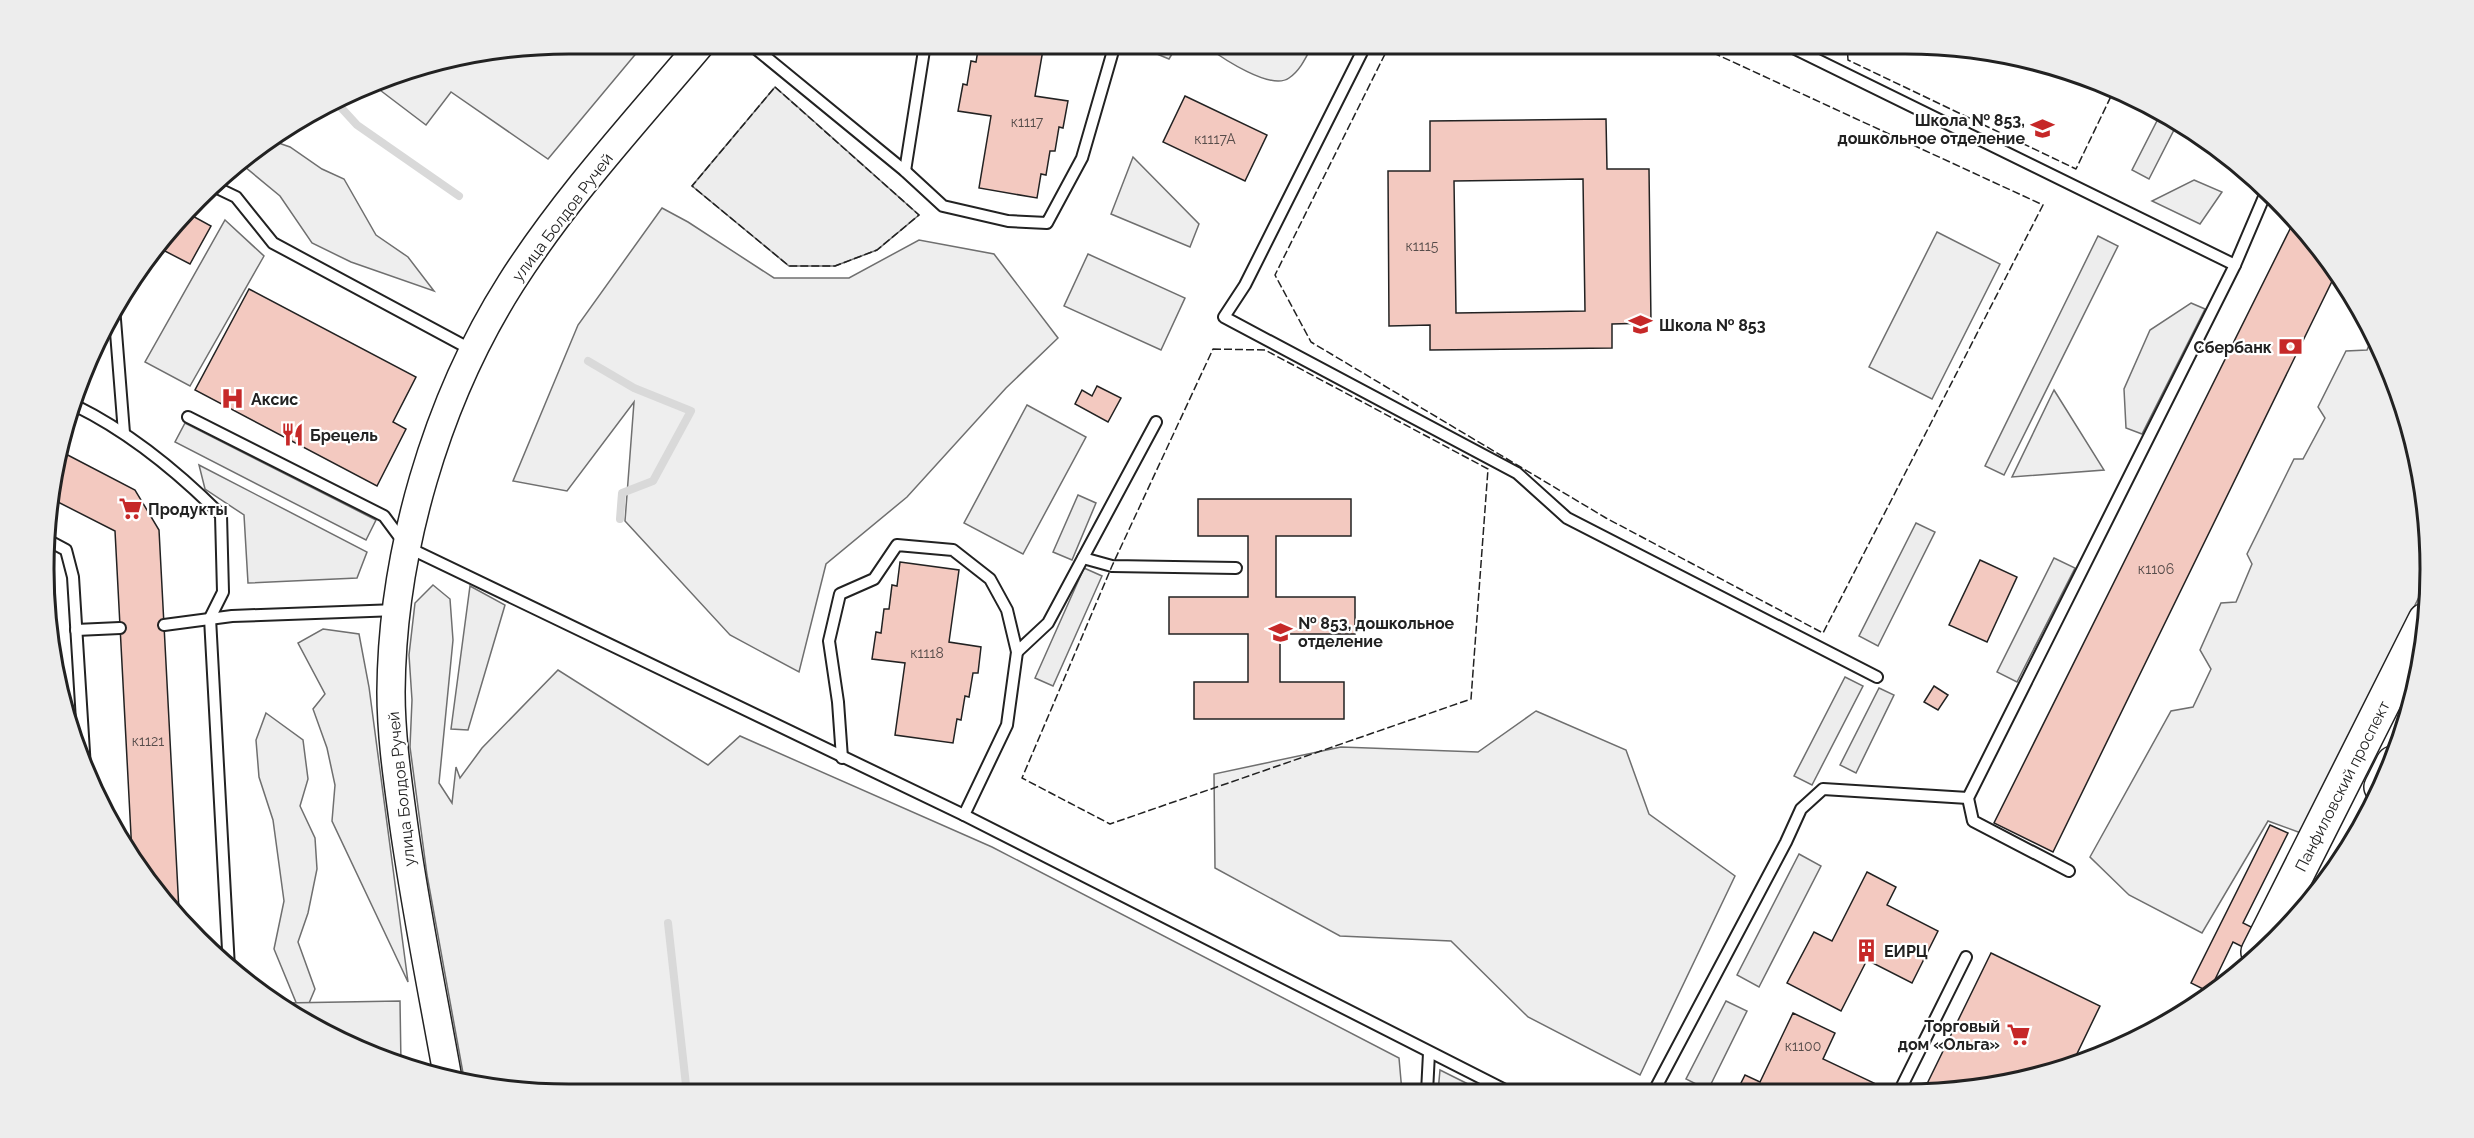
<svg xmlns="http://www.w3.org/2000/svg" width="2474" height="1138" font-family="Raleway,sans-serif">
<rect width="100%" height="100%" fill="#fff"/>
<g fill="#eee" stroke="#6f6f6f" stroke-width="1.5">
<path d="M569 44H644L548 159 451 92 426 125 372 84 400 72Z"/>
<path d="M1147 44H1178L1169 59 1145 49Z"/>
<path d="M1207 44H1313C1307 55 1301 70 1289 78 1271 91 1222 58 1206 46Z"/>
<path d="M270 140 290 147 322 169 344 179 376 235 408 257 434 291 351 262 312 243 280 196 239 162Z"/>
<path d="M1133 157 1199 224 1190 247 1111 214Z"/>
<path d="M2194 180 2222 192 2200 224 2152 201Z"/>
<path d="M662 208 688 222 774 278H849L919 240 994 254 1058 338 1006 388 907 497 826 564 799 672 730 635 625 521 634 402 567 491 513 481 578 325Z"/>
<path d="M1937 232 2000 264 1932 399 1869 367Z"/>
<path d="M1088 254 1185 298 1161 350 1064 306Z"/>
<path d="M2373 336 2390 368 2420 466 2430 575 2301 833 2268 821 2202 933 2129 895 2090 857 2171 711 2193 707 2211 669 2200 650 2221 603 2236 602 2252 564 2247 554 2294 459H2303L2325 418 2318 407 2346 351 2367 350Z"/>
<path d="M2054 390 2104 470 2012 477Z"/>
<path d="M1027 405 1086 437 1023 554 964 523Z"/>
<path d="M433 585 450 599 453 640 439 783 452 803 456 767 460 778 482 748 558 670 708 765 740 736 992 847 1399 1058 1402 1092 569 1094 465 1084 427 875 410 747 412 700 409 655 415 603Z"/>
<path d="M323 629 359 634 369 687 408 982 332 821 335 785 327 748 313 709 325 694 298 643Z"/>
<path d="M1536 711 1626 750 1649 814 1735 876 1640 1075 1528 1017 1451 941 1340 936 1215 868 1214 774 1341 747 1478 752Z"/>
<path d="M266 713 303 740 308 779 300 806 315 838 317 869 308 913 298 942 315 989 304 1015 300 1012 274 949 284 901 273 820 259 777 256 740Z"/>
<path d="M1440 1070 1484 1092H1438Z"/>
</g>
<g fill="#ededed" stroke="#6f6f6f" stroke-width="1.5">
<path d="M775 87 799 108 919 215 877 250 835 266H789L692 186Z"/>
<path d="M2161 113 2178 122 2149 179 2132 170Z"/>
<path d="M225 220 264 256 190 386 145 362Z"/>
<path d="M2098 236 2118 246 2004 475 1985 466Z"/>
<path d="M2191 303 2205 309 2142 434 2126 428 2124 389 2150 330Z"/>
<path d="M185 423 376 520 366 540 175 442Z"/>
<path d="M199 465 367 552 357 578 248 583 244 515 205 489Z"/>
<path d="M1078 495 1096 503 1072 560 1053 552Z"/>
<path d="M1916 523 1935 532 1878 646 1859 636Z"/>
<path d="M2054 558 2075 568 2017 682 1997 672Z"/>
<path d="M1084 568 1102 576 1053 686 1035 678Z"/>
<path d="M470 586 505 605 468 730 451 729Z"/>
<path d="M1845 677 1863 686 1812 785 1794 776Z"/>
<path d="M1879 688 1894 695 1856 773 1840 765Z"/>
<path d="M1799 854 1821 866 1759 987 1737 975Z"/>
<path d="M400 1001 401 1065 368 1055 285 1003Z"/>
<path d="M1726 1001 1747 1011 1708 1090 1686 1079Z"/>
</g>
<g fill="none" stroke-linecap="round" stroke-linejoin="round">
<g stroke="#d9d9d9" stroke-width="8">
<path d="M335 101 357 125 459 196"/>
<path d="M588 361 634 388 691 411 653 481 622 493 620 519"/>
<path d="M668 923 687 1094"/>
</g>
</g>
<g fill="#f3c9c0" stroke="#222" stroke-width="1.5" fill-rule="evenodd">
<path d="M979 44H1044L1035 96 1068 101 1063 128 1059 127 1055 151H1050L1046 175 1041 174 1037 198 979 188 991 116 958 111 963 84 967 85 971 61 976 62Z"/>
<path d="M1185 96 1267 135 1245 181 1163 142Z"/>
<path d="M1606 119 1607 169H1649L1651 323 1612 324V348L1430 350V325L1389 326 1388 171H1430V121ZM1583 179 1585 311 1456 313 1454 181Z"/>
<path d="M189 214 211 226 190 264 161 249Z"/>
<path d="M2295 219 2337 271 2053 852 1994 823Z"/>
<path d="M249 289 416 377 393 422 406 429 377 486 195 390Z"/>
<path d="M1097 386 1121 398 1108 422 1075 404 1082 390 1092 396Z"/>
<path d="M60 451 135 490 159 530 179 911 132 854 115 531 52 499 54 467Z"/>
<path d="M1198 499H1351V536H1276V597H1355V634H1280V682H1344V719H1194V682H1248V634H1169V597H1248V536H1198Z"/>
<path d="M1980 560 2017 577 1987 642 1949 625Z"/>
<path d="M900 562 959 570 949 642 981 647 978 673H973L969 697 965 696 961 720 957 719 953 743 895 735 905 663 872 659 876 632 881 633 884 609H889L892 585 897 586Z"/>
<path d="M1934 686 1948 695 1938 710 1924 702Z"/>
<path d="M2270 825 2288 833 2243 923 2273 938 2257 954 2233 942 2209 992 2191 983Z"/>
<path d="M1867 872 1896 887 1887 905 1938 931 1912 983 1867 960 1841 1011 1787 983 1814 932 1832 941Z"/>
<path d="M1991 953 2100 1006 2072 1064 1974 1090H1924Z"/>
<path d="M1793 1013 1835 1033 1823 1059 1874 1083 1871 1090 1737 1091 1745 1075 1760 1082Z"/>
</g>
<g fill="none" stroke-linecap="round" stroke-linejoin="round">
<defs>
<g id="service">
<path d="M750 44 905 171 943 206 1008 221 1047 223 1082 158 1115 44"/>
<path d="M1366 44 1245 285 1224 317 1517 473 1567 518 1877 677"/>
<path d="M1785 44 2235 265"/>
<path d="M905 171 925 44"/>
<path d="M213 186 236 197 273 243 472 350"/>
<path d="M114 307 124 433"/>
<path d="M76 406C131 433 178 472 221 515L223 592 210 618 229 968"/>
<path d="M188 417 384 516 407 547 964 815 1507 1091"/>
<path d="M51 542 66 550 73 577 85 768"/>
<path d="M1083 558 1112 566 1236 568"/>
<path d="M164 625 232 616 397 610"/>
<path d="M76 630 120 628"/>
<path d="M1017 652 1048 623 1156 422"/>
<path d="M842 758 838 702 829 641 840 594 874 579 897 545 953 550 990 579 1007 610 1017 652 1007 725 964 815"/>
<path d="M2069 871 1973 821 1968 798 2235 265 2267 190"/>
<path d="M1900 1090 1966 957"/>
<path d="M1654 1091 1786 842 1801 809 1823 789 1968 798"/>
<path d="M1427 1092 1429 1053"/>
</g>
<path id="tertiary" d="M448 1079C433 995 416 912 404 827 398 783 391 737 391 692 392 553 436 401 511 283 565 198 636 121 701 44"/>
<g id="primary">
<path d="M2381 787 2393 763"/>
<path d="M2258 952 2425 620"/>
</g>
</defs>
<use href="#service" stroke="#222" stroke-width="14"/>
<use href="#tertiary" stroke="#222" stroke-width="30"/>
<use href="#primary" stroke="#222" stroke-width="36"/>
<use href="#service" stroke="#fff" stroke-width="10"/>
<use href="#tertiary" stroke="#fff" stroke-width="27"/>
<use href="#primary" stroke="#fff" stroke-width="33"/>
<g stroke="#222" stroke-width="1.5" stroke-dasharray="8 3" stroke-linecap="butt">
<path d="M1390 44 1275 275 1311 342 1606 518 1823 633 2043 205 1694 44"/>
<path d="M1847 44 1848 60 2076 169 2115 88"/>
<path d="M775 87 919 215 877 250 835 266H789L692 186Z"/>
<path d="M1213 349 1265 350 1488 469 1471 699 1110 824 1022 778 1112 566Z"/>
<path d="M48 624 50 647"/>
</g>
</g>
<defs>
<symbol id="school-bare" viewBox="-9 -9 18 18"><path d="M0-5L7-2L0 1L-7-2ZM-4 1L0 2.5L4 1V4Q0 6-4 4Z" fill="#c62828" stroke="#fff" stroke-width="2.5" paint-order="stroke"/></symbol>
<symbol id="bank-bare" viewBox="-9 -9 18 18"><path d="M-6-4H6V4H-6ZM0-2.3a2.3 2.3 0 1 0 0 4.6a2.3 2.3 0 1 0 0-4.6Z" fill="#c62828" stroke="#fff" stroke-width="2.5" paint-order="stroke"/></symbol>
<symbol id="hospital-bare" viewBox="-9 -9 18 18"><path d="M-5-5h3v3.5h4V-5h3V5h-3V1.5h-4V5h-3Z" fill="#c62828" stroke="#fff" stroke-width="2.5" paint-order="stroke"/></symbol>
<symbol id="restaurant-bare" viewBox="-9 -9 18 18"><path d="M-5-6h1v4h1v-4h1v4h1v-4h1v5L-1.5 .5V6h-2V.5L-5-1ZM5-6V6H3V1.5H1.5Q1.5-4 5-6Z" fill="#c62828" stroke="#fff" stroke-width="2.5" paint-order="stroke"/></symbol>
<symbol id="supermarket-bare" viewBox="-9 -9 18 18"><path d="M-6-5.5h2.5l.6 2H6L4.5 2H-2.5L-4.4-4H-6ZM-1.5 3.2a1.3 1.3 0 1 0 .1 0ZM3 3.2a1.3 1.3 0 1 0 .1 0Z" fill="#c62828" stroke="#fff" stroke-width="2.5" paint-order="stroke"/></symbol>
<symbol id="building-bare" viewBox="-9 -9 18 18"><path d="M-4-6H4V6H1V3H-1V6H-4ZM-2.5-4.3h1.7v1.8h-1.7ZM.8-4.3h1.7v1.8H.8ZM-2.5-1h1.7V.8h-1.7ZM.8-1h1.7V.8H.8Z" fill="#c62828" stroke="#fff" stroke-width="2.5" paint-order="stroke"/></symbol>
</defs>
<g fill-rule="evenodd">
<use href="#school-bare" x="2026" y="112" width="33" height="33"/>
<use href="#school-bare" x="1624" y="308" width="33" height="33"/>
<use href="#bank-bare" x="2274" y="330" width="33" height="33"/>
<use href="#hospital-bare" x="216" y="382" width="33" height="33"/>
<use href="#restaurant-bare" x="276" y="418" width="33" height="33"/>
<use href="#supermarket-bare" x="114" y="492" width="33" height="33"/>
<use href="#school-bare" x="1264" y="616" width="33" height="33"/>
<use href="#building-bare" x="1850" y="934" width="33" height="33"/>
<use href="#supermarket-bare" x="2002" y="1018" width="33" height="33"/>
</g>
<g text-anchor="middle" stroke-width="4.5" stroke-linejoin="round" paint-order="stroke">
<g font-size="14" fill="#564c4a">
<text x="1027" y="127">к1117</text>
<text x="1215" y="144">к1117А</text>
<text x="1422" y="251">к1115</text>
<text x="2156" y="574">к1106</text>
<text x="927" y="658">к1118</text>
<text x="148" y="746">к1121</text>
<text x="1803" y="1051">к1100</text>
</g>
<g font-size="16" font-weight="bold" fill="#222" stroke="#fff" text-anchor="start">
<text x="2025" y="126" text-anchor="end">Школа № 853,<tspan x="2025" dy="18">дошкольное отделение</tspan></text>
<text x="1659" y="331">Школа № 853</text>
<text x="2272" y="353" text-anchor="end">Сбербанк</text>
<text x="251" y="405">Аксис</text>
<text x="310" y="441">Брецель</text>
<text x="148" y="515">Продукты</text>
<text x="1298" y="629">№ 853, дошкольное<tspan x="1298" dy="18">отделение</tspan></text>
<text x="1884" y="957">ЕИРЦ</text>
<text x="2000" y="1032" text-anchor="end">Торговый<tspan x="2000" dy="18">дом «Ольга»</tspan></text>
</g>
<g font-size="16" fill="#222" stroke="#fff">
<text transform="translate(562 217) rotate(-53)" y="6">улица Болдов Ручей</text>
<text transform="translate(2342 786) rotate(-63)" y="6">Панфиловский проспект</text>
<text transform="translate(401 789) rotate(-96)" y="6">улица Болдов Ручей</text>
</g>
</g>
<path d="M0 0H2474V1138H0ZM569 54H1905A515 515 0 0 1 2420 569V569A515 515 0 0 1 1905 1084H569A515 515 0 0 1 54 569V569A515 515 0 0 1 569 54Z" fill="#ededed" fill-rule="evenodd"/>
<path fill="none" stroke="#222" stroke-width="3" d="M569 54H1905A515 515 0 0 1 2420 569V569A515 515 0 0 1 1905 1084H569A515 515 0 0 1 54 569V569A515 515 0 0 1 569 54Z"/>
</svg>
